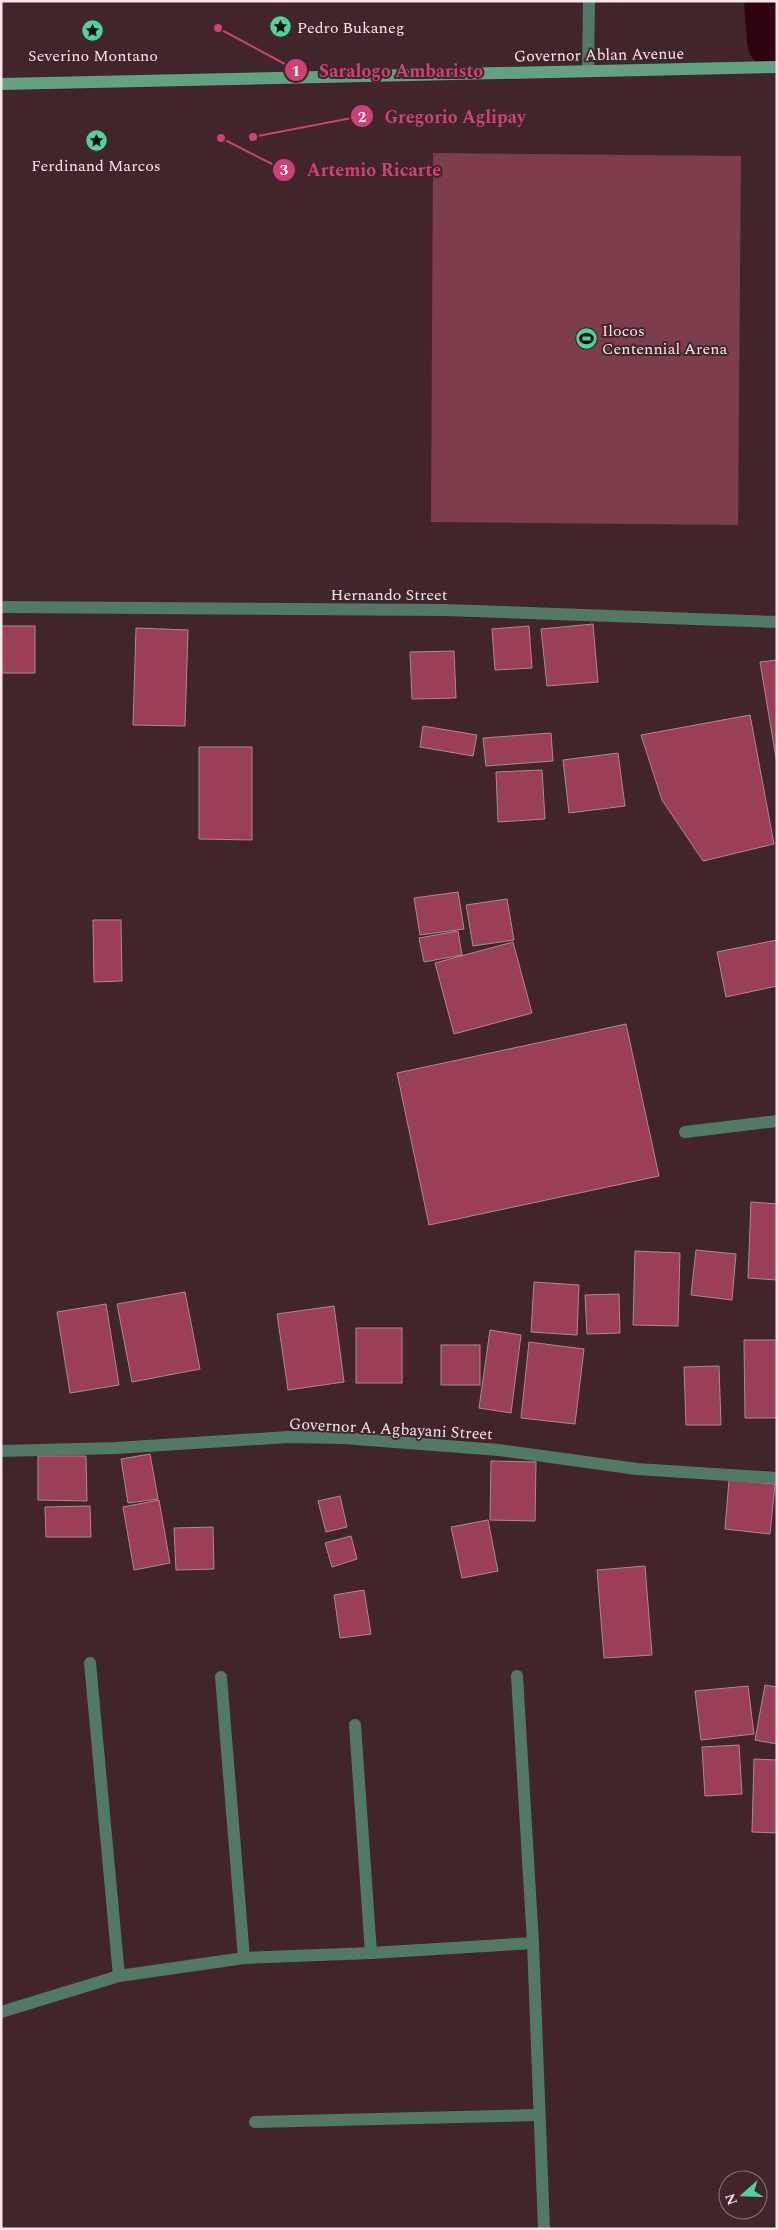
<svg xmlns="http://www.w3.org/2000/svg" width="778" height="2230" font-family="Spectral,serif">
<rect width="100%" height="100%" fill="#41252a"/>
<path fill="#7d3d4b" d="M433 153 741 156 738 525 431 522Z"/>
<g fill="none" stroke-linecap="round" stroke-linejoin="round">
<path stroke="#300310" stroke-width="60" d="M774 1 777 41"/>
</g>
<g fill="#9a3f55" stroke="#ad8a90">
<path d="M593 624 598 682 547 686 541 629Z"/>
<rect x="1" y="626" width="34" height="47"/>
<path d="M529 626 532 668 495 670 492 629Z"/>
<path d="M136 628 188 630 185 726 133 725Z"/>
<path d="M454 651 456 698 412 699 410 652Z"/>
<path d="M777 660V764L760 662Z"/>
<path d="M750 715 774 844 703 861 662 800 641 735Z"/>
<path d="M423 726 477 735 473 756 420 747Z"/>
<path d="M551 733 553 761 486 766 483 738Z"/>
<path d="M199 747H252V840L199 839Z"/>
<path d="M618 753 625 806 569 813 563 760Z"/>
<path d="M542 770 545 819 498 822 496 772Z"/>
<path d="M458 892 464 929 420 935 414 898Z"/>
<path d="M507 899 514 940 473 946 466 905Z"/>
<path d="M93 920H121L122 981 94 982Z"/>
<path d="M458 931 462 955 424 962 419 938Z"/>
<path d="M777 940V986L726 997 717 952Z"/>
<path d="M513 942 532 1013 454 1034 435 963Z"/>
<path d="M626 1024 659 1176 429 1225 397 1073Z"/>
<path d="M751 1202 777 1204V1280L748 1278Z"/>
<path d="M696 1250 736 1254 732 1300 691 1295Z"/>
<path d="M635 1251 680 1253 678 1326 633 1325Z"/>
<path d="M534 1282 579 1285 577 1335 531 1332Z"/>
<path d="M185 1292 200 1369 132 1382 117 1304Z"/>
<path d="M619 1294 620 1333 587 1334 585 1295Z"/>
<path d="M106 1304 119 1385 70 1393 57 1312Z"/>
<path d="M334 1306 344 1382 288 1390 277 1314Z"/>
<rect x="356" y="1328" width="46" height="55"/>
<path d="M490 1330 521 1335 511 1413 479 1408Z"/>
<path d="M744 1340H777V1418H745Z"/>
<path d="M529 1342 584 1349 575 1424 521 1418Z"/>
<rect x="441" y="1345" width="39" height="40"/>
<path d="M719 1366 721 1425H686L684 1367Z"/>
<path d="M150 1454 158 1499 128 1503 121 1459Z"/>
<path d="M38 1456H86L87 1501 38 1500Z"/>
<path d="M491 1461 536 1462 535 1521 490 1520Z"/>
<path d="M729 1480 775 1484 770 1534 725 1529Z"/>
<path d="M340 1496 347 1527 326 1532 318 1501Z"/>
<path d="M159 1500 170 1563 134 1570 123 1507Z"/>
<path d="M90 1506 91 1537H46L45 1507Z"/>
<path d="M488 1520 498 1571 462 1578 451 1527Z"/>
<path d="M213 1527 214 1569 176 1570 174 1528Z"/>
<path d="M351 1536 357 1559 332 1567 325 1543Z"/>
<path d="M645 1566 652 1655 604 1658 597 1570Z"/>
<path d="M364 1590 371 1634 340 1638 334 1595Z"/>
<path d="M765 1685 777 1687V1744L755 1740Z"/>
<path d="M748 1686 754 1734 701 1740 695 1691Z"/>
<path d="M739 1745 742 1794 705 1796 702 1747Z"/>
<path d="M754 1759 777 1760V1833L752 1832Z"/>
</g>
<g fill="none" stroke-linecap="round" stroke-linejoin="round">
<path stroke="#517964" stroke-width="12" d="M685 1132 777 1121"/>
<g stroke="#517964" stroke-width="12">
<path d="M588 71 589 1"/>
<path d="M1 607 445 610 777 622"/>
<path d="M1 1451 116 1448 288 1437 343 1438 499 1450 637 1469 777 1478"/>
<path d="M90 1663 119 1976"/>
<path d="M517 1676 533 1943 544 2229"/>
<path d="M221 1677 244 1958"/>
<path d="M355 1725 371 1953"/>
<path d="M1 2012 119 1976 244 1958 371 1953 533 1943"/>
<path d="M255 2122 539 2115"/>
</g>
<path stroke="#62a282" stroke-width="12" d="M1 84 777 67"/>
</g>
<defs>
<symbol id="sight-disc" viewBox="-11 -11 22 22"><circle r="9.5" fill="#4fd399" stroke="#41252a"/><path d="M0-6L1.8-2.2L6-1.7L2.9 1.2L3.7 5.4L0 3.3L-3.7 5.4L-2.9 1.2L-6-1.7L-1.8-2.2Z" fill="#111"/></symbol>
<symbol id="stadium-disc" viewBox="-11 -11 22 22"><circle r="9.5" fill="#4fd399" stroke="#41252a"/><path d="M0-5a6.5 5 0 1 0 0 10a6.5 5 0 1 0 0-10ZM-3.5-1.8h7v3.6h-7Z" fill="#111"/></symbol>
</defs>
<g fill-rule="evenodd">
<use href="#sight-disc" x="268" y="14" width="25" height="25"/>
<use href="#sight-disc" x="80" y="18" width="25" height="25"/>
<use href="#sight-disc" x="84" y="128" width="25" height="25"/>
<use href="#stadium-disc" x="574" y="326" width="25" height="25"/>
</g>
<g text-anchor="middle" stroke-width="4" stroke-linejoin="round" paint-order="stroke">
<g font-size="16" fill="#fae7e9" stroke="#41252a" text-anchor="start">
<text x="297" y="33">Pedro Bukaneg</text>
<text x="93" y="61" text-anchor="middle">Severino Montano</text>
<text x="96" y="171" text-anchor="middle">Ferdinand Marcos</text>
<text x="602" y="336">Ilocos<tspan x="602" dy="18">Centennial Arena</tspan></text>
</g>
<g font-size="16" fill="#fae7e9" stroke="#41252a">
<text transform="translate(599 54) rotate(-1)" y="6">Governor Ablan Avenue</text>
<text x="389" y="600">Hernando Street</text>
<text transform="translate(391 1428) rotate(3)" y="6">Governor A. Agbayani Street</text>
</g>
</g>
<path fill="none" stroke="#cd4177" stroke-width="2" d="M218 28L296 70M253 137L362 116M221 138L284 170"/>
<g fill="#cd4177" stroke="#41252a" stroke-width="2">
<circle cx="218" cy="28" r="5"/>
<circle cx="253" cy="137" r="5"/>
<circle cx="221" cy="138" r="5"/>
<circle cx="296" cy="70" r="12"/>
<circle cx="362" cy="116" r="12"/>
<circle cx="284" cy="170" r="12"/>
</g>
<g font-size="15" text-anchor="middle" font-weight="bold" fill="#fff">
<text x="296" y="76">1</text>
<text x="362" y="122">2</text>
<text x="284" y="175">3</text>
</g>
<g font-size="18" text-anchor="middle" font-weight="bold" fill="#cd4177" stroke="#41252a" stroke-width="4" stroke-linejoin="round" paint-order="stroke">
<text x="401" y="77">Saralogo Ambaristo</text>
<text x="455" y="123">Gregorio Aglipay</text>
<text x="374" y="176">Artemio Ricarte</text>
</g>
<rect width="778" height="2230" fill="none" stroke="#fae7e9" stroke-width="5"/>
<g transform="translate(743 2195) rotate(250)"><circle r="24" fill="#41252a" stroke="#8b7376"/>
<path d="M0-4L9 19L0 12L-9 19Z" fill="#4fd399"/>
<text y="-8" font-size="14" font-weight="bold" text-anchor="middle" fill="#fae7e9">N</text>
</g>
</svg>
